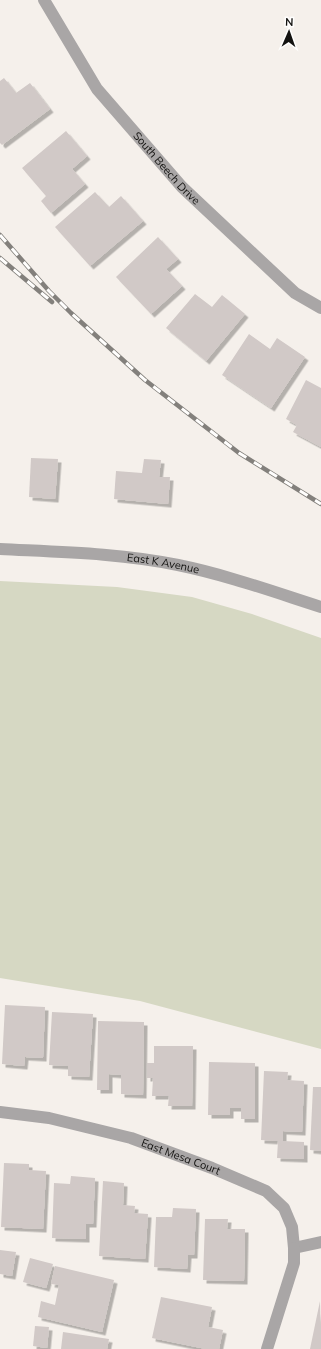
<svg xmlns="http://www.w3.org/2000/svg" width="321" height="1349" font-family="Mulish,sans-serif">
<defs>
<filter id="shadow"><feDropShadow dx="3.5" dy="3.5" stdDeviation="0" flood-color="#0004"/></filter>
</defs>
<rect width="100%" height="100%" fill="#f5f0eb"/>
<path fill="#d6d8c3" d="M0 581 117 587 192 597 252 614 321 638V1049L140 1001 0 978Z"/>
<g fill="#d1c9c7" filter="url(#shadow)">
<path d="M4 78 16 93 30 83 50 109 2 145 0 143V81Z"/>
<path d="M66 131 87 156 72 169 85 184 51 213 41 201 46 196 22 168Z"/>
<path d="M95 192 109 207 121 196 143 221 90 266 55 227Z"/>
<path d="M158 237 178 259 166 269 182 286 151 314 116 277Z"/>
<path d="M195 294 212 307 222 295 245 314 206 361 166 328Z"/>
<path d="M249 334 270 349 277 338 305 357 271 408 222 375Z"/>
<path d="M306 380 321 388V447L293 432 297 425 286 419Z"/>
<path d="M31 458 58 459 55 499 29 497Z"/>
<path d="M144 459 161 460 159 477H170L168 504 114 499 116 471 142 473Z"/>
<path d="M5 1005 45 1007 43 1058 25 1057 24 1066 2 1064Z"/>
<path d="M52 1012 93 1014 89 1077 68 1076V1066L49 1065Z"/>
<path d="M98 1021 144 1022 143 1095 121 1094V1075L109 1074V1090H97Z"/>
<path d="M154 1046H193L192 1106H168L169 1096H152L153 1078H147V1063H154Z"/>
<path d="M209 1062 255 1063V1119H241V1108H230V1115H208Z"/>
<path d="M264 1071 288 1072 287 1080 304 1081 302 1132 283 1131V1141L304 1142V1159L277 1158 278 1141 261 1140Z"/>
<path d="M313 1087H321V1151L310 1150Z"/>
<path d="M4 1163 29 1164V1170L46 1171 43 1229 1 1227Z"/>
<path d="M71 1176 95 1178 93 1224H86V1239L52 1238 54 1183 70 1184Z"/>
<path d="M103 1181 124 1183 123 1205 135 1206 134 1213 148 1214 145 1259 99 1256Z"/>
<path d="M173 1208 196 1209 194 1255H188L187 1269 154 1267 156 1217H172Z"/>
<path d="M205 1219H228L227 1229H245L244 1281 203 1280Z"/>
<path d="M0 1250 16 1252 12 1276 0 1274Z"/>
<path d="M30 1258 53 1264 46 1288 23 1282Z"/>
<path d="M55 1266 114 1280 102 1332 38 1317 41 1301 55 1305 59 1285 51 1284Z"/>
<path d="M161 1297 212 1307 208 1327 223 1330 219 1349H206L152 1338Z"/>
<path d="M320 1301 321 1349H310Z"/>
<path d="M35 1326 49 1327 47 1348 33 1346Z"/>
<path d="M63 1332 109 1339 107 1349H61Z"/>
</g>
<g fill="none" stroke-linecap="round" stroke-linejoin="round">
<g stroke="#a9a6a6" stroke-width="12">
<path id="s1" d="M44 0 97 89 182 187 295 293 321 308"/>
<path id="s2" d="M0 1112 49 1118 131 1138 212 1168 266 1191 284 1208 292 1227 294 1248 321 1242"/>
<path d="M267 1349 294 1263V1248"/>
</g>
<path stroke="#a9a6a6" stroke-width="12" id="s3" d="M0 549C60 552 120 553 178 565 227 575 274 592 321 607"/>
<defs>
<g id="rail">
<path d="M0 235 49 291 71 313 145 380 239 453 321 504"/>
<path d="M0 258 52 302"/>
</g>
</defs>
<use href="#rail" stroke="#83807c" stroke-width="4.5"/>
<use href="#rail" stroke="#fffefd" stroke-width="3" stroke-dasharray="9" stroke-linecap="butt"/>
</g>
<g text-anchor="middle" stroke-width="3" stroke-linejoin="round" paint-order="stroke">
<g font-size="11" fill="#131210" stroke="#fffefd">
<text dy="4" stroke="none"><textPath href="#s1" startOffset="209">South Beech Drive</textPath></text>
<text dy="4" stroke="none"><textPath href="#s3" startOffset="164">East K Avenue</textPath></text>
<text dy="4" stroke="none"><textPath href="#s2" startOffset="187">East Mesa Court</textPath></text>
</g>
</g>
<g transform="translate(289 32) rotate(2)" stroke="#fffefd" stroke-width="3" paint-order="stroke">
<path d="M0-3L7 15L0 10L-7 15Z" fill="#131210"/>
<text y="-6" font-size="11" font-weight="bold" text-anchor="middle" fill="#131210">N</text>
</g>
</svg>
